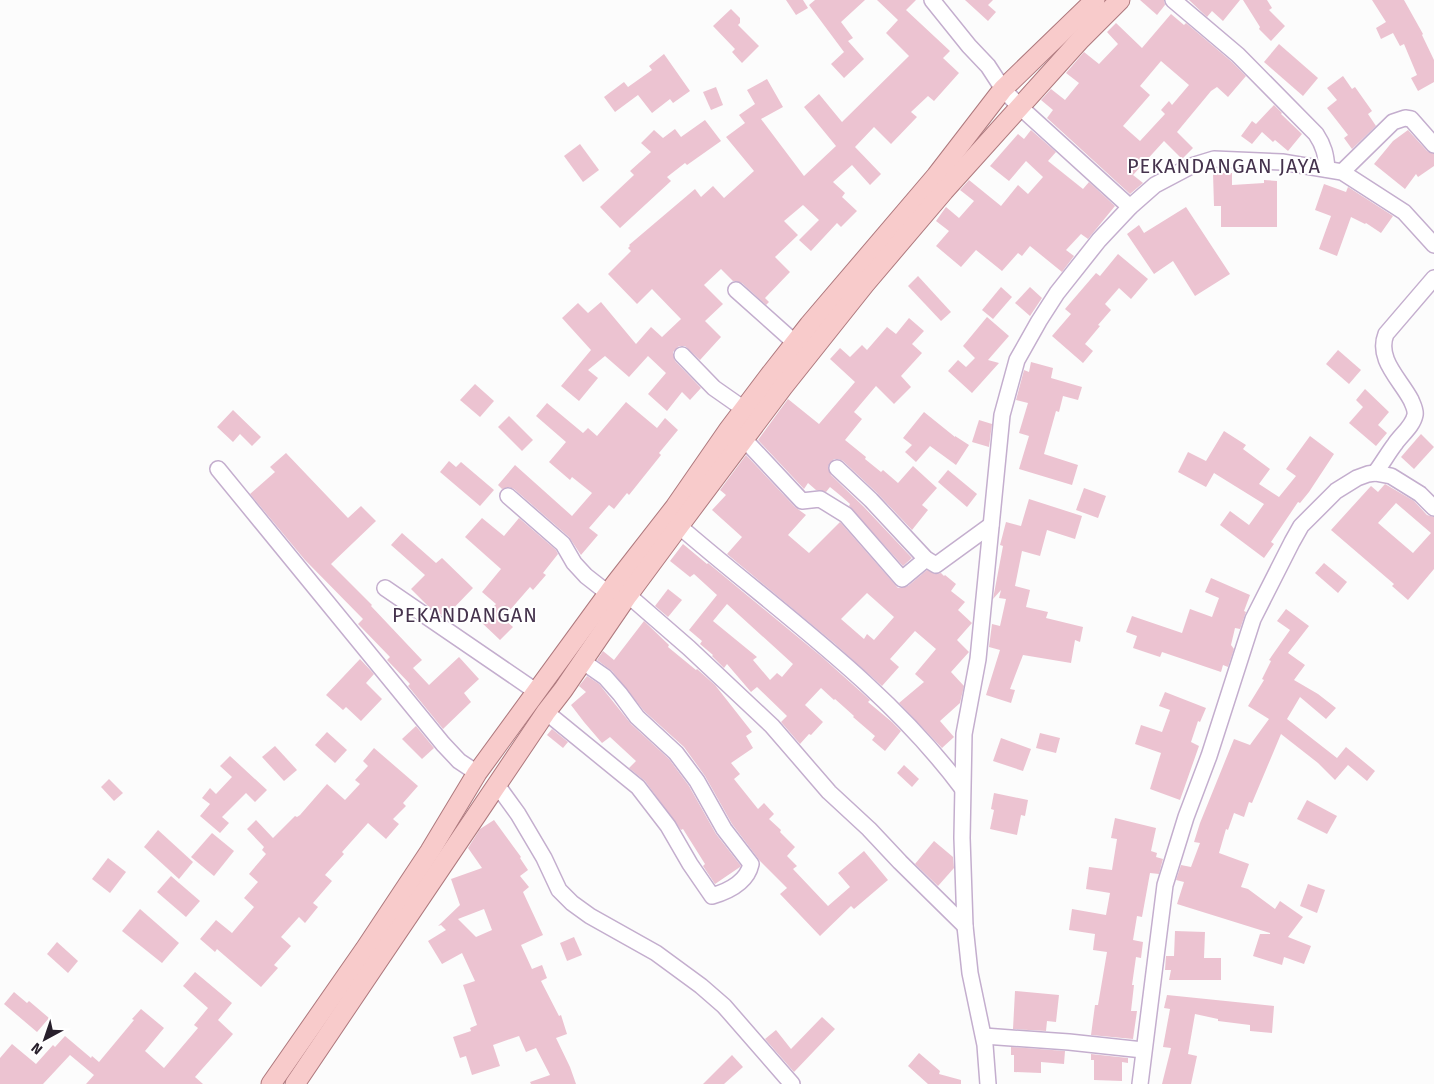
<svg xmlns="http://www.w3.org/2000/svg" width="1434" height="1084" font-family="'Fira Sans',sans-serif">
<rect width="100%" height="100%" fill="#fcfcfc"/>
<g fill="#ecc3d1" fill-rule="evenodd">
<path d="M786 0H803L808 8 796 15Z"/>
<path d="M815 0H865L841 22 853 38 848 41 864 59 844 78 831 64 844 52 809 5Z"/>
<path d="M877 0H916L906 10 950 51 943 58 959 73 934 101 928 96 911 112 917 117 891 144 874 127 855 147 881 174 870 185 852 165 833 182 845 193 842 197 857 211 841 227 837 223 811 251 799 240 819 220 803 205 784 221 798 235 775 257 790 272 765 298 769 302 766 305 742 283 733 281 721 269 704 285 723 304 705 321 721 337 700 360 685 346H679L673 352 675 361 701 388 690 400 682 392 667 411 648 394 666 373 648 356 629 377 605 356 588 370 598 378 579 401 561 386 591 350 562 318 578 303 588 313 601 302 636 344 651 327 662 337 681 319 652 289 637 304 608 274 631 251 628 248 630 246 629 245 695 189 701 197 713 186 724 198 754 171 726 137 745 123 739 115 755 104 747 90 767 79 783 107 761 119 804 176 836 146 804 107 819 94 842 122 909 56 886 33 898 20Z"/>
<path d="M965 0H993L988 5 996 12 988 21Z"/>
<path d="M1140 0H1164L1165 5 1157 15Z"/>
<path d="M1189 0H1240L1223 21 1212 11 1207 17Z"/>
<path d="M1243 0H1267L1272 8 1269 10 1285 26 1271 41 1259 29 1260 27Z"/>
<path d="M1372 0H1404L1423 34 1422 35 1434 60V82L1418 91 1411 78 1417 75 1404 44 1400 46 1393 33 1381 39 1376 28 1386 22Z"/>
<path d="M731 9 740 18V23L738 25 759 46 742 63 732 52 735 49 713 26Z"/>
<path d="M1171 14 1184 25 1186 23 1232 62 1246 76 1228 97 1217 87 1211 91 1177 132 1193 148 1182 159 1164 141 1133 175 1143 183 1130 194 1047 118 1053 110 1041 100 1051 89 1065 100 1079 83 1066 73 1084 52 1099 64 1118 44 1107 32 1116 23 1142 48ZM1161 61 1189 85 1172 105 1169 101 1161 110 1165 114 1140 141 1123 126 1150 95 1140 86Z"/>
<path d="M1279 44 1318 78 1303 96 1264 62Z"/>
<path d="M664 54 690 91 673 103 670 99 652 113 638 95 615 112 604 97 624 82 628 87 652 70 649 66Z"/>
<path d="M1343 76 1352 89 1355 87 1372 111 1368 114 1376 126 1352 149 1344 138 1348 135 1327 108 1337 100 1327 88Z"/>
<path d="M716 87 723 105 711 110 703 92Z"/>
<path d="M1274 105 1282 113 1281 114 1302 134 1288 151 1275 140 1273 142 1262 132 1252 144 1241 136 1252 121 1256 124Z"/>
<path d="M705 120 721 141 687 165 685 163 667 177 671 181 620 228 600 207 634 175 630 171 651 152 641 143 654 130 663 138 675 129 681 137Z"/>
<path d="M1031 130 1056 152 1048 161 1083 189 1089 182 1115 206 1088 239 1081 234 1066 250 1074 256 1062 272 1030 246 1022 256 1018 253 1002 271 976 250 961 267 936 246 949 231 936 221 946 207 959 218 974 201 960 190 969 180 1001 206 1018 185 1028 194 1043 177 1026 161 1009 181 990 166 1018 134 1024 139Z"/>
<path d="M1408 130 1427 151 1434 154V166L1418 177 1416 174 1405 189 1374 164 1393 141Z"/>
<path d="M580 144 599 170 583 182 564 156Z"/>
<path d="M1213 173H1232V185L1264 183V180L1277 181V227H1221V206H1214Z"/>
<path d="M1324 184 1346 192 1348 187 1393 216 1381 233 1366 223 1365 224 1351 217 1337 256 1319 249 1331 216 1315 210Z"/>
<path d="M1186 207 1230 274 1195 296 1173 261 1154 274 1127 234 1139 225 1144 233Z"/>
<path d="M1118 254 1148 279 1131 299 1119 288 1105 304 1111 310 1098 325 1100 326 1085 344 1093 351 1083 363 1052 336 1071 314 1065 309 1096 273 1100 276Z"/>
<path d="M918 276 951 312 941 321 908 286Z"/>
<path d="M1001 287 1012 297 993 319 982 310Z"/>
<path d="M1030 287 1042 298 1030 316 1015 303Z"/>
<path d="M987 317 1009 336 988 360 999 363 972 393 948 371 958 360 966 367 975 358 963 346Z"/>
<path d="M909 318 924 331 912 344 922 353 901 376 911 387 894 404 876 386 854 412 862 419 845 440 866 457 865 459 881 472 883 470 898 483 913 466 937 488 922 505 928 510 912 530 877 493 843 461 839 459H834L828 466 831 475 864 507 912 558 903 566 849 506 850 504 841 496 830 487 826 492 816 490 808 483 804 489 758 440 788 399 819 424 855 382 830 359 840 348 850 357 862 345 867 350 887 327 896 334Z"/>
<path d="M1338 350 1361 370 1349 384 1326 364Z"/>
<path d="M1031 362 1053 368 1051 378 1082 387 1078 400 1063 396 1059 412 1056 411 1044 454 1078 465 1072 485 1019 469 1029 436 1019 433 1028 403 1016 400 1024 370 1029 372Z"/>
<path d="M475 384 494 401 480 417 460 400Z"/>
<path d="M1365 389 1389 412 1378 425 1387 433 1376 446 1349 423 1363 407 1356 400Z"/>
<path d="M626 402 657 428 665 418 678 430 659 453 661 455 629 495 627 493 614 509 609 505 589 528 598 535 581 555 569 537 514 489 509 487 502 489 498 485 515 465 572 516 592 493 572 477 570 480 549 462 566 442 536 416 547 403 583 433 588 428 597 436Z"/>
<path d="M233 410 261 437 252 446 240 434 233 442 217 427Z"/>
<path d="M924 412 955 437V436L969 445 956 465 930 446 916 462 905 452 912 445 903 438Z"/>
<path d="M509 416 533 440 522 451 498 427Z"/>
<path d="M979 420 992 424 989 447 972 442Z"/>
<path d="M1224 431 1246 445 1243 449 1270 469 1259 484 1279 497 1296 476 1286 469 1310 436 1334 454 1309 492 1300 503 1298 502 1271 542 1274 544 1264 558 1220 525 1230 511 1249 525 1264 504 1214 473 1206 487 1178 472 1188 452 1206 461Z"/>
<path d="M1421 434 1434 447 1414 469 1401 457Z"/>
<path d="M286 453 348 518 361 506 376 521 331 564 372 605 371 606 422 660 413 668 429 685 459 657 479 679 464 693 471 702 443 729 408 686 410 684 387 660 390 657 358 624 363 619 305 560 250 494 275 472 270 467Z"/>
<path d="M746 455 795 507 806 515 788 535 809 553 840 522 898 588 908 586 927 570 936 574 941 573 944 576 945 575 956 584 951 591 965 602 958 610 972 623 957 640 969 652 951 672 964 686 960 703 940 721 954 737 942 748 899 703 924 682 915 674 936 649 915 631 890 659 899 667 882 686 834 643 727 554 742 537 712 510 726 495 720 490ZM867 593 894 617 874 640 867 634 864 639 841 619Z"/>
<path d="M449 461 456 467 461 462 494 490 480 506 440 472Z"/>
<path d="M948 470 977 494 967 507 938 482Z"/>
<path d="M1385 484 1414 501 1427 515 1434 517V569L1408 600 1392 586 1394 584 1331 530 1371 486 1378 492ZM1396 503 1431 533 1413 553 1378 523Z"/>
<path d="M1084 488 1106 496 1098 518 1076 510Z"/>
<path d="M1029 499 1082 516 1075 539 1047 530 1040 556 1022 551 1015 586 1030 590 1026 607 1048 612 1046 618 1083 627 1080 642 1075 640 1071 663 1023 655 1010 689 1015 690 1011 703 986 695 1000 650 989 647 992 624 1000 626 1006 599 999 598 1001 590 993 599 1003 546 1000 545 1006 522 1021 526Z"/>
<path d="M482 518 504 536 519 518 556 550 558 554 543 573 546 575 533 590 530 587 503 618 513 627 500 640 480 621 496 604 482 592 501 569 465 537Z"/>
<path d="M402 533 436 563 442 558 473 588 445 617 429 607 411 589 425 575 391 545Z"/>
<path d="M683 544 707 564 708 563 822 657 870 700 868 702 892 722 901 731 885 751 872 740 875 736 853 717 854 716 835 699 834 700 821 688 805 705 823 722 811 735 809 734 800 744 781 722 787 716 757 687 751 692 727 664 724 668 712 656 713 655 700 644 702 641 689 630 717 595 694 574 690 577 670 561ZM727 604 793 664 782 677 777 673 770 680 753 660 757 657 713 621Z"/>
<path d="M1324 563 1347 582 1338 593 1315 573Z"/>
<path d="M1211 578 1250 595 1244 611 1246 612 1240 629 1235 628 1231 645 1234 649 1228 667 1223 665 1221 672 1162 652 1160 657 1133 648 1137 636 1126 632 1132 616 1182 633 1190 609 1212 617 1219 598 1205 592Z"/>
<path d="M668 589 682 600 668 617 655 606Z"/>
<path d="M1286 609 1309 626 1288 653 1305 665 1294 680 1318 694 1336 708 1326 719 1300 697 1287 719 1337 758 1346 747 1375 771 1367 781 1348 765 1335 780 1318 763 1281 734 1252 803 1249 802 1244 817 1234 813 1228 830 1226 829 1219 853 1249 864 1241 887 1248 889 1275 909 1280 901 1303 917 1288 937 1311 946 1304 964 1284 957 1282 965 1253 956 1260 934H1270V933L1177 904 1184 882 1176 880 1181 865 1191 867 1200 843 1194 842 1200 823 1234 739 1250 745 1269 719 1248 706 1264 680 1262 679 1271 661 1269 660 1290 630 1277 621Z"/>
<path d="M644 621 669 645 668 647 696 670 697 669 715 685 752 732 746 736 753 748 731 763 740 774 734 779 758 809 764 803 774 814 769 819 781 830 780 832 795 847 787 856 797 866 793 869 828 906 850 887 838 873 864 851 888 880 854 909 851 906 820 936 780 894 787 888 760 861 732 824 705 776 684 747 644 711 612 671 597 660 603 651 614 660Z"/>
<path d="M360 659 374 674 366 683 382 699 361 721 346 707 343 710 326 695Z"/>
<path d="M587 676 599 684 631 724 669 759 689 786 716 834 741 866 740 867 715 884 703 866 705 864 683 829 681 830 645 781 629 768 636 761 610 737 602 743 584 722 571 705 586 692 579 686Z"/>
<path d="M1165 692 1206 708 1200 722 1198 721 1191 742 1199 746 1180 800 1150 789 1161 753 1135 744 1141 725 1162 732 1170 710 1159 706Z"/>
<path d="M416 726 434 748 422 759 402 739Z"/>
<path d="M552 729 568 742 563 748 547 735Z"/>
<path d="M327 732 347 750 335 763 315 745Z"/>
<path d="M1040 733 1060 738 1056 753 1036 748Z"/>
<path d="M1001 738 1031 749 1023 771 993 761Z"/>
<path d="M275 746 297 770 284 781 262 757Z"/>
<path d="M374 748 418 786 403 803 406 806 393 819 399 824 386 839 368 823 342 852 344 854 325 875 332 881 313 903 318 907 305 923 299 917 281 937 291 946 274 965 278 968 261 987 217 949 215 952 200 939 216 920 232 933 254 907 244 898 258 882 249 874 266 854 262 850 264 847 247 829 256 820 273 838 295 816 297 817 300 815 327 784 345 800 360 784 355 780 368 766 363 761Z"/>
<path d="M230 756 267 790 255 802 246 793 222 817 229 823 220 833 200 816 210 804 202 798 210 788 216 794 232 777 220 766Z"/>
<path d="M904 765 919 779 912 787 897 773Z"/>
<path d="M109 779 123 793 114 801 101 787Z"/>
<path d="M994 793 1028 800 1025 816 1021 815 1017 835 990 829 994 810 991 809Z"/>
<path d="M1307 800 1337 816 1327 834 1297 819Z"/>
<path d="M1115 818 1156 828 1151 851 1157 853 1156 857 1163 859 1159 874 1150 873 1142 917 1137 916 1133 940 1143 942 1141 958 1136 957 1132 985H1134L1131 1011H1137L1133 1039 1091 1035 1095 1005H1098L1107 952 1093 950 1095 934 1069 930 1072 909 1106 915 1110 893 1086 889 1089 867 1112 870 1117 839 1111 838Z"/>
<path d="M494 820 521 857 520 858 528 870 520 876 529 887 523 892 543 935 521 945 532 969 542 965 547 978 541 981 559 1016 561 1015 567 1034 556 1038 570 1067 576 1084H531L530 1082 550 1075 536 1048 526 1052 519 1036 493 1045 500 1066 472 1075 466 1056 460 1058 453 1037 471 1031 470 1028 477 1025 463 985 475 981 462 953 442 964 428 941 446 930 441 925 438 926 460 905 451 879 482 868 468 848 480 829ZM484 909 492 930 476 937 458 919Z"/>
<path d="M158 830 193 862 179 879 144 847Z"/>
<path d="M212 833 234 851 214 876 191 857Z"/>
<path d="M934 841 953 857 954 868 938 886 915 864Z"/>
<path d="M108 858 126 872 110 893 92 879Z"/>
<path d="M171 876 200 901 186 917 157 892Z"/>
<path d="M1308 884 1325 890 1317 913 1300 906Z"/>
<path d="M140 909 179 943 162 963 122 931Z"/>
<path d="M1175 931 1205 932 1204 958H1221V980H1169L1171 970H1165L1166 956H1174Z"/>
<path d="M574 937 582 955 567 961 560 943Z"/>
<path d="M57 942 78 961 68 973 47 954Z"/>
<path d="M195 972 232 1003 218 1020 233 1034 195 1077 203 1084H86L94 1075 70 1055 43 1084H0V1058L12 1044 36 1064 53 1045 55 1047 65 1036 91 1058 92 1056 99 1062 134 1020 132 1019 141 1009 164 1028 145 1051 164 1068 198 1028 194 1025 208 1008 183 986Z"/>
<path d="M1015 991 1059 995 1056 1022 1047 1021 1046 1031 1013 1029Z"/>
<path d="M14 992 27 1003 29 1001 49 1018 37 1032 4 1004Z"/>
<path d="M1167 995 1274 1006 1272 1033 1250 1031V1025L1218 1021V1019L1195 1014 1188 1054 1197 1056 1191 1084H1162L1171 1048 1163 1047 1170 1009 1164 1008Z"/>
<path d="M822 1017 835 1029 794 1072 765 1039 776 1030 791 1049Z"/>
<path d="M1011 1047 1065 1051 1064 1064 1041 1062V1073L1014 1072V1055H1011Z"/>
<path d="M919 1053 940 1071 939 1074 961 1080V1084H928L908 1066Z"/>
<path d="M1091 1054 1128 1058V1063L1122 1062V1081L1094 1080V1060H1091Z"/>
<path d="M732 1055 743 1067 724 1084H703Z"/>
</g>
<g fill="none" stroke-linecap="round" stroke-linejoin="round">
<defs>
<g id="minor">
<path d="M932 0 969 46 988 66 1003 89 1020 107 1130 207"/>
<path d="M1173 0 1238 55 1316 134C1324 146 1326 155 1327 169"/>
<path d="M1342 172 1393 122 1405 118 1411 119 1434 145"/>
<path d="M736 290 802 349"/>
<path d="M682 355 714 388 744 409"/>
<path d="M744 439 802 501 820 499 846 515 902 579 926 559"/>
<path d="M837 468 871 500 926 559 936 565 991 525"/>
<path d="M218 469 443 744 459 761 477 773"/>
<path d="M1375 473C1382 464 1388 453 1395 444 1401 435 1413 426 1415 415 1416 410 1413 405 1411 400 1400 379 1376 359 1386 334L1434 278"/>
<path d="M508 496 563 544 574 563 586 576 609 594"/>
<path d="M679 526C776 610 885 685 962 788"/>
<path d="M385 588 537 692"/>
<path d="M628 595 689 648 772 726 829 792 869 829 900 862 965 926"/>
<path d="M546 712 638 787 668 826 690 864 712 896C729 891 747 882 751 864L724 829 697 781 676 753 637 717 620 694 605 677 582 661"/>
<path d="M497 785 518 814 544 858 559 890 572 903 590 916 656 953 701 986 724 1006 792 1084"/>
<path d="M984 1036 1069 1042 1143 1050"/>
<path d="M988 1084 985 1045 970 973 965 926 962 838 964 734 978 659 1002 415 1017 360 1039 321 1057 293 1099 240 1130 207 1155 185 1191 166 1214 159 1282 162 1342 172 1404 212 1434 245"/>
<path d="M1140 1084 1165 885 1186 817 1209 756 1253 619 1292 542 1301 526 1336 491 1357 478 1368 474 1375 473 1391 476 1420 494 1434 508"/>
</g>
<g id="major">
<path d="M271 1084 365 949 430 851 477 773 615 584 675 507 729 429 769 376 809 325 936 176 1003 89 1095 0"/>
<path d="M295 1084 546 712 563 690 628 595 679 526 783 387 865 284 944 191 1081 39 1120 0"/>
</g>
</defs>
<use href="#minor" stroke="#c4aece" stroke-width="18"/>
<use href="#major" stroke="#ad787d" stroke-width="21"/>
<use href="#minor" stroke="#fff" stroke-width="15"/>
<use href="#major" stroke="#f8cbcb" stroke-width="19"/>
</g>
<g text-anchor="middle" stroke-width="4" stroke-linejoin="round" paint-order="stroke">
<g font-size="20" letter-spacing="1" fill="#45334d" stroke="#fff">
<text x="1224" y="173">PEKANDANGAN JAYA</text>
<text x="465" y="622">PEKANDANGAN</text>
</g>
</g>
<g transform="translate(45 1039) rotate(220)" stroke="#ffffff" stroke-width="4" paint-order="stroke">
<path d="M0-4L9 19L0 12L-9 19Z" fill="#28202c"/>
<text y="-8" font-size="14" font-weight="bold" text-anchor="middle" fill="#28202c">N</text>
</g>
</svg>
